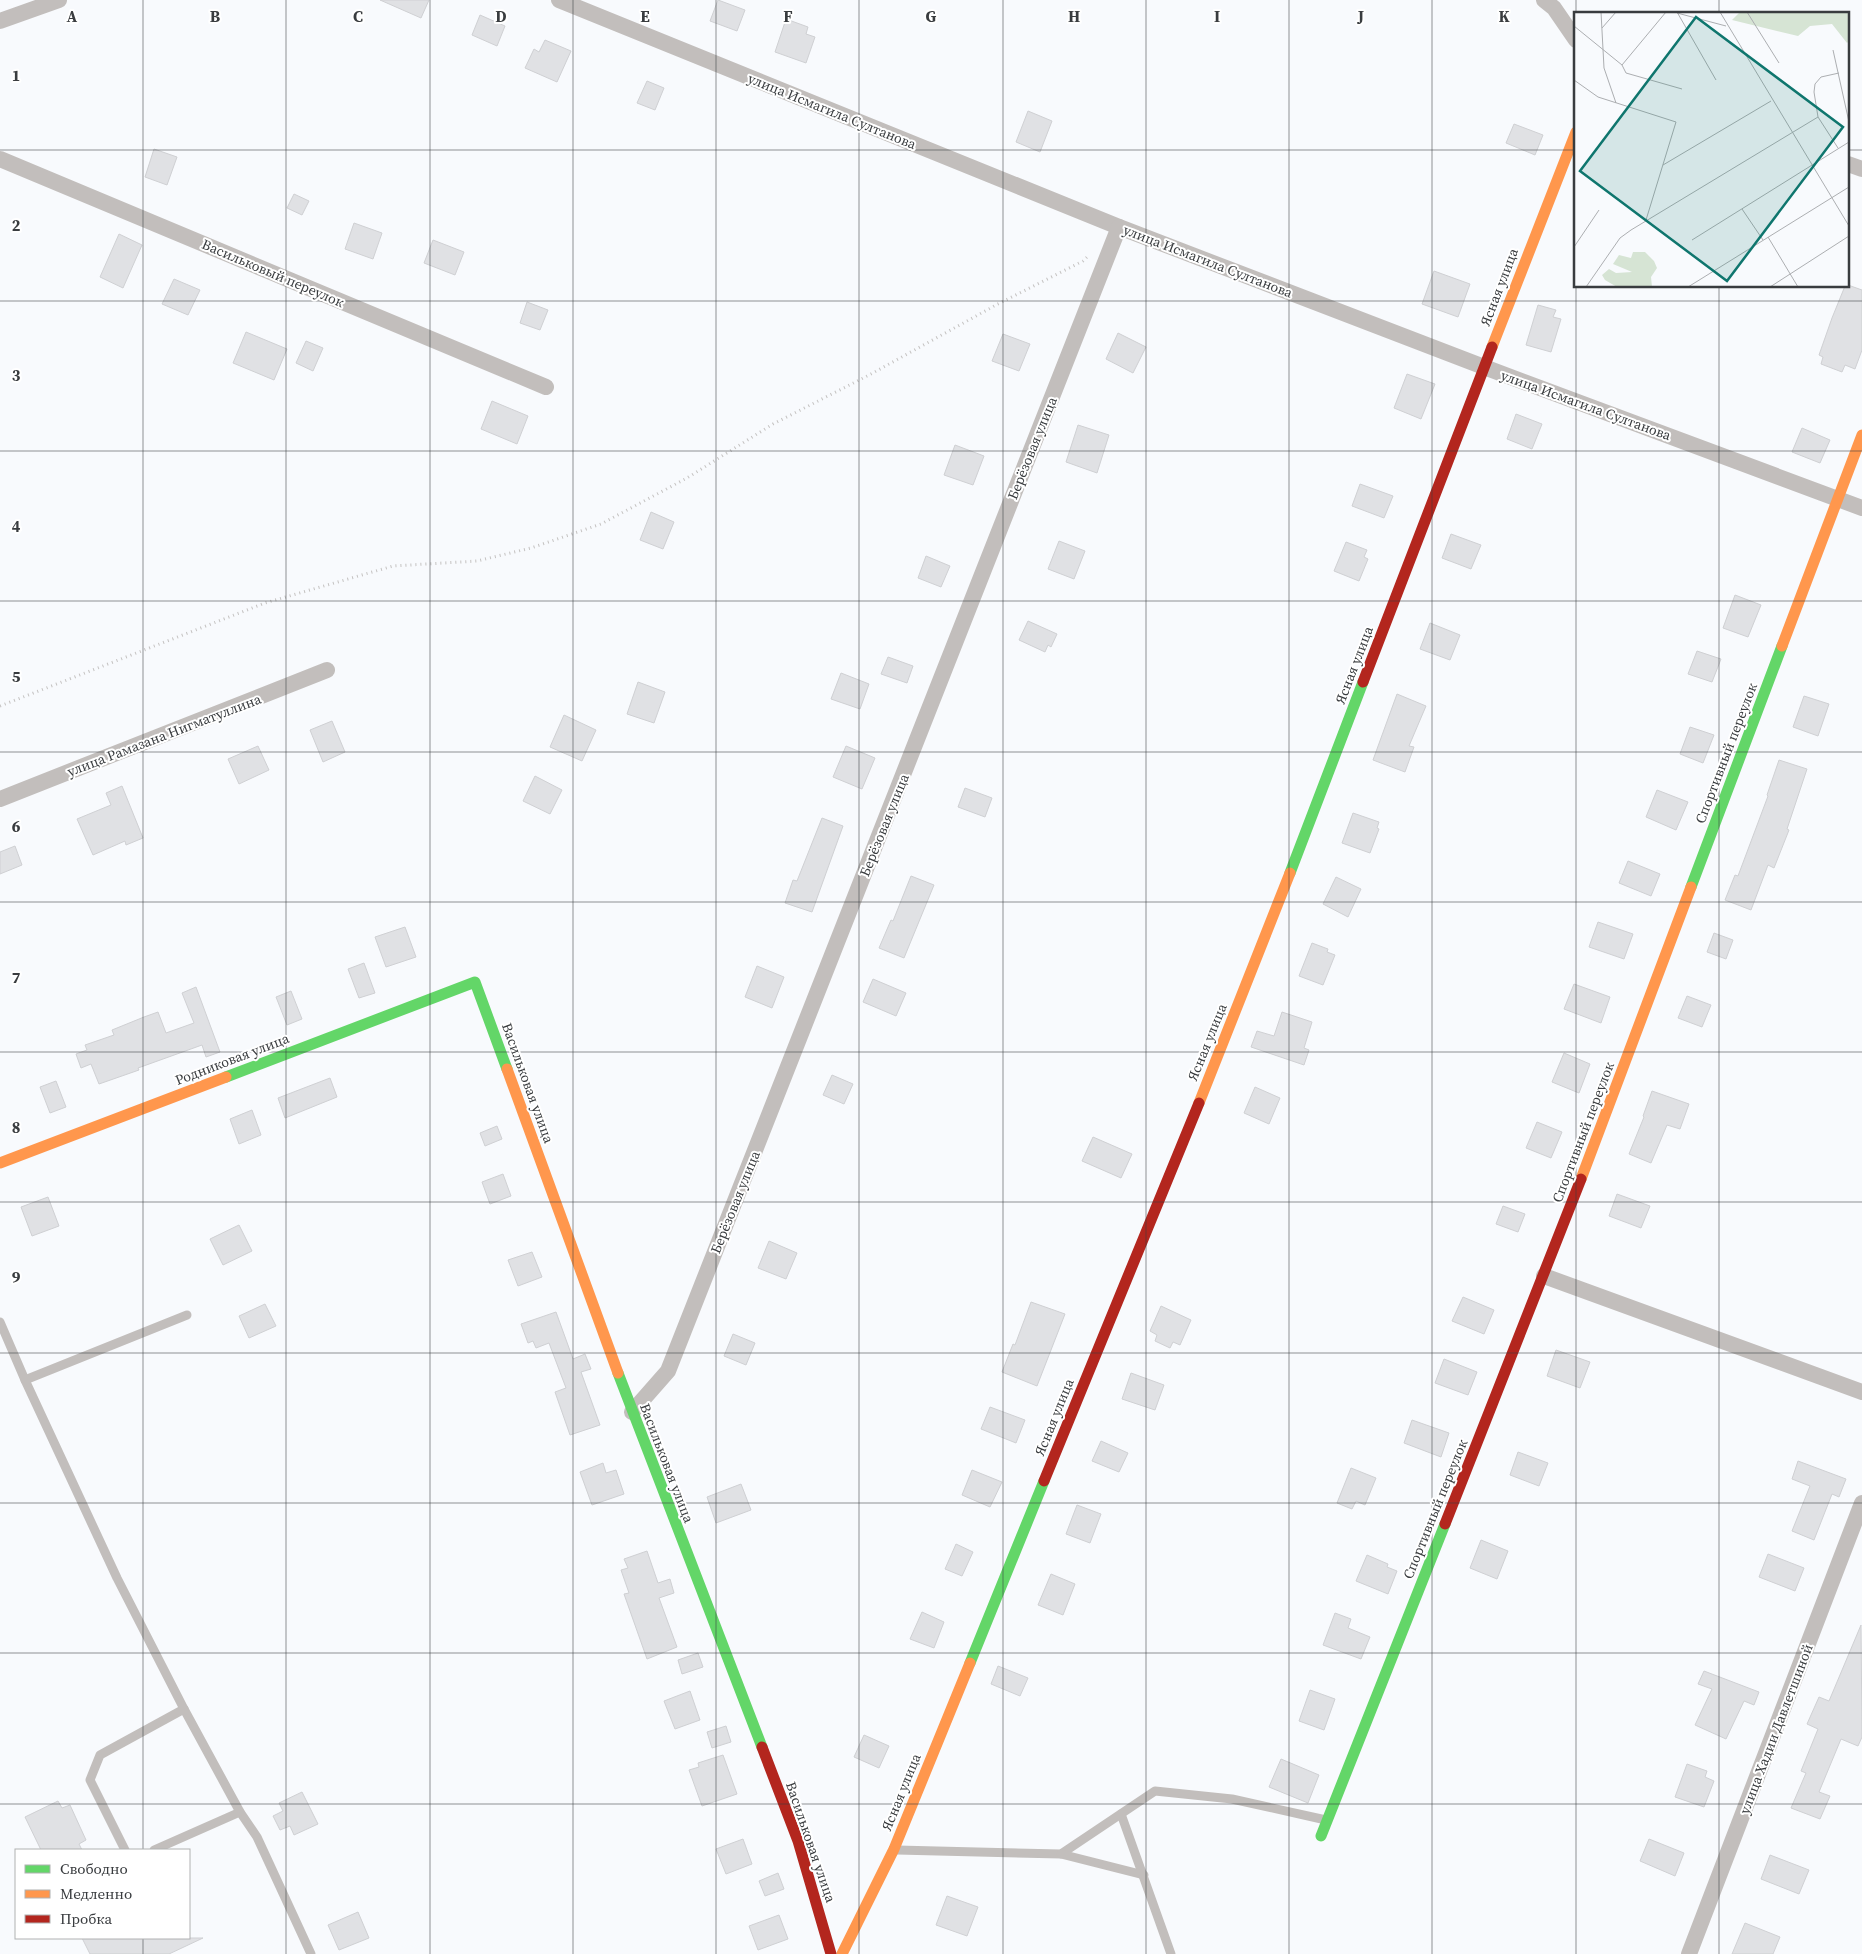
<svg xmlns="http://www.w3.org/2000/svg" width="1862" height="1954" font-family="'Source Serif 4',serif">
<rect width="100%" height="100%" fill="#f8fafd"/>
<g fill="#e0e1e4" stroke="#cfd0d3">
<path d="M380 0H429L421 18Z"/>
<path d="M718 0 745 10 737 31 710 21Z"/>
<path d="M480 15 505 26 497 46 472 35Z"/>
<path d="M786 19 808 27 806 34 815 37 806 63 775 52Z"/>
<path d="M545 40 571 51 557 82 525 68 534 49 539 52Z"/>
<path d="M647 81 664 88 655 110 637 103Z"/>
<path d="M1028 111 1052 121 1040 152 1016 142Z"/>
<path d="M1514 124 1543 135 1535 155 1506 143Z"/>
<path d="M154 149 177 157 167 185 145 177Z"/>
<path d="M294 194 309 201 302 215 287 208Z"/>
<path d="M354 223 382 233 373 259 345 249Z"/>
<path d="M119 234 142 245 123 288 100 277Z"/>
<path d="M433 240 464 252 455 275 424 263Z"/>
<path d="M1434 271 1470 284 1458 317 1422 304Z"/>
<path d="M174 279 200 290 188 315 162 304Z"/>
<path d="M1848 285 1862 290V350L1855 369 1845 365 1842 372 1821 364 1823 357 1819 355 1832 318 1845 286H1848Z"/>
<path d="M527 302 548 310 540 330 520 323Z"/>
<path d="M1538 305 1556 310 1553 317 1561 319 1551 352 1526 345Z"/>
<path d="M246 332 287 349 274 380 233 363Z"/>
<path d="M1118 333 1146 347 1133 373 1106 359Z"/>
<path d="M1003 334 1030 344 1019 371 992 361Z"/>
<path d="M306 341 323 348 313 371 296 363Z"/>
<path d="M1407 374 1435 384 1421 419 1394 408Z"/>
<path d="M492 401 528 416 517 444 481 429Z"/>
<path d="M1516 414 1542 424 1532 449 1507 439Z"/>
<path d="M1078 425 1109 435 1097 473 1066 462Z"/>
<path d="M1802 428 1830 440 1820 463 1792 452Z"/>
<path d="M955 445 984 456 973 485 944 475Z"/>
<path d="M1360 484 1393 496 1384 518 1352 506Z"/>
<path d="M651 512 674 522 663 549 640 540Z"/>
<path d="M1451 534 1481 545 1471 569 1442 558Z"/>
<path d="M1059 541 1085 551 1074 579 1048 569Z"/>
<path d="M1346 542 1367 550 1364 557 1368 559 1359 581 1334 571Z"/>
<path d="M926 556 950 566 941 587 918 578Z"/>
<path d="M1735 595 1761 605 1748 637 1723 628Z"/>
<path d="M1028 621 1057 634 1051 647 1048 645 1045 652 1019 640Z"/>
<path d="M1430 623 1460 635 1450 660 1420 649Z"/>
<path d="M1697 651 1721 659 1712 682 1688 674Z"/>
<path d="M888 657 913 666 907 683 881 674Z"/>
<path d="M841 673 869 684 860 709 831 699Z"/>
<path d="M638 682 665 692 654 723 627 714Z"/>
<path d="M1397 694 1426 706 1409 746 1414 747 1405 772 1373 760Z"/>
<path d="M1804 696 1829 704 1818 736 1793 727Z"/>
<path d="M564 715 596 730 582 761 550 747Z"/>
<path d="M332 721 345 752 323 762 310 730Z"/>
<path d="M1690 727 1714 735 1703 763 1680 754Z"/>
<path d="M258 746 269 770 239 784 228 759Z"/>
<path d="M846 746 875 758 862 789 833 777Z"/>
<path d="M1779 760 1807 769 1787 829 1789 830 1774 868 1768 865 1751 910 1725 900 1735 875 1738 876 1768 796 1767 795Z"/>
<path d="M535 776 562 790 550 814 523 801Z"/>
<path d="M122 786 143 838 126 845 125 841 93 855 77 819 111 805 106 793Z"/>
<path d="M965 788 992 798 985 817 958 807Z"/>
<path d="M1657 790 1688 802 1676 830 1646 817Z"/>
<path d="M1353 813 1379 822 1377 828 1379 829 1370 853 1342 843Z"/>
<path d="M822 818 843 826 812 912 785 903 793 880 797 881Z"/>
<path d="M15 846 22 865 0 874V852Z"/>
<path d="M1628 861 1660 874 1651 896 1619 883Z"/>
<path d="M911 876 934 885 904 958 879 948 891 920 893 921Z"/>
<path d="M1336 877 1361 889 1348 917 1323 904Z"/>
<path d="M1598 922 1633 934 1624 959 1589 947Z"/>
<path d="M405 927 416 957 386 967 375 937Z"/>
<path d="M1714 933 1733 940 1726 959 1707 952Z"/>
<path d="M1312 943 1328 949 1327 952 1335 955 1323 985 1299 976Z"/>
<path d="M364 963 375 993 359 998 348 969Z"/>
<path d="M757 966 784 977 772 1008 745 997Z"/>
<path d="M873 979 906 993 896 1016 863 1002Z"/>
<path d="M1574 984 1610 997 1601 1023 1564 1009Z"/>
<path d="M196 987 220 1052 206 1057 202 1045 138 1068 139 1070 99 1084 91 1064 81 1068 76 1054 87 1050 85 1045 114 1035 112 1030 144 1017 158 1012 166 1033 194 1023 182 993Z"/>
<path d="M291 991 302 1019 287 1025 276 997Z"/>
<path d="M1687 996 1711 1005 1702 1027 1678 1018Z"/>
<path d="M1282 1012 1312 1022 1304 1048 1309 1050 1304 1065 1251 1047 1257 1031 1274 1036Z"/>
<path d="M1564 1053 1590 1064 1579 1093 1552 1082Z"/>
<path d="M832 1075 853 1084 844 1104 823 1095Z"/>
<path d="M330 1078 337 1097 285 1118 278 1098Z"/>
<path d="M56 1081 66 1107 50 1113 40 1087Z"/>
<path d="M1255 1087 1280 1098 1269 1124 1244 1113Z"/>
<path d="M1652 1091 1689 1104 1680 1129 1667 1125 1651 1163 1629 1154 1644 1117 1643 1116Z"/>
<path d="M252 1110 261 1135 239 1144 230 1119Z"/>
<path d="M1537 1122 1562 1132 1551 1158 1526 1148Z"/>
<path d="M497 1126 502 1139 485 1146 480 1133Z"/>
<path d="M1093 1137 1132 1154 1121 1178 1082 1161Z"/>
<path d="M503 1174 511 1196 490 1204 482 1182Z"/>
<path d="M1617 1194 1650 1206 1641 1228 1609 1216Z"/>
<path d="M48 1197 59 1226 32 1236 21 1207Z"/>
<path d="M1503 1206 1525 1214 1518 1232 1496 1224Z"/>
<path d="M239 1225 252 1251 223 1265 210 1239Z"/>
<path d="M769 1241 797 1253 786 1279 758 1268Z"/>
<path d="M532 1252 542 1277 518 1286 508 1260Z"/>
<path d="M1463 1297 1494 1310 1484 1334 1452 1321Z"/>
<path d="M1031 1302 1065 1314 1037 1386 1002 1372 1013 1344 1015 1345Z"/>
<path d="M265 1304 276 1326 249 1338 239 1316Z"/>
<path d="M1161 1306 1191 1320 1180 1345 1173 1342 1170 1348 1155 1341 1157 1335 1150 1331Z"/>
<path d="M556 1312 573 1359 585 1354 591 1369 581 1372 600 1425 570 1435 555 1392 566 1388 549 1343 536 1348 533 1341 528 1343 521 1324Z"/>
<path d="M733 1334 755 1343 746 1365 724 1356Z"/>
<path d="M1556 1350 1590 1362 1580 1388 1547 1376Z"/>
<path d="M1444 1359 1477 1372 1468 1395 1435 1383Z"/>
<path d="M1131 1373 1164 1385 1155 1410 1122 1399Z"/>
<path d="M990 1407 1025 1420 1016 1443 981 1429Z"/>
<path d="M1412 1420 1449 1433 1441 1457 1404 1443Z"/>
<path d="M1101 1441 1128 1453 1119 1472 1092 1461Z"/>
<path d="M1518 1452 1548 1463 1539 1486 1510 1475Z"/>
<path d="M1798 1461 1846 1479 1839 1497 1832 1494 1814 1540 1792 1531 1810 1486 1792 1479Z"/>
<path d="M603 1463 606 1473 616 1470 624 1494 592 1505 580 1472Z"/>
<path d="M1351 1468 1376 1478 1365 1505 1356 1501 1352 1509 1337 1503Z"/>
<path d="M972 1470 1002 1482 990 1507 962 1495Z"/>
<path d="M741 1484 751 1510 716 1523 707 1497Z"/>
<path d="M1077 1505 1101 1514 1090 1543 1066 1534Z"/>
<path d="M1481 1540 1508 1551 1497 1579 1470 1568Z"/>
<path d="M956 1544 973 1552 962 1576 945 1569Z"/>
<path d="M647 1551 658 1583 670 1579 674 1593 659 1598 677 1647 647 1659 624 1594 629 1593 621 1570 628 1568 624 1559Z"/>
<path d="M1768 1554 1804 1568 1795 1591 1759 1577Z"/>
<path d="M1367 1555 1388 1564 1387 1567 1397 1571 1388 1594 1356 1581Z"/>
<path d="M1051 1574 1075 1584 1063 1615 1038 1605Z"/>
<path d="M922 1612 944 1622 934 1648 910 1639Z"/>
<path d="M1335 1613 1351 1619 1348 1628 1370 1637 1361 1659 1323 1645Z"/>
<path d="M1861 1625 1862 1737 1858 1746 1841 1739 1819 1792 1830 1796 1820 1819 1791 1808 1806 1773 1801 1771 1818 1729 1807 1724 1819 1697 1829 1701Z"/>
<path d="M698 1653 703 1667 682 1674 678 1660Z"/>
<path d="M998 1666 1028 1678 1020 1696 991 1684Z"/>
<path d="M1704 1671 1759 1692 1754 1705 1744 1701 1726 1739 1695 1725 1712 1689 1698 1684Z"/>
<path d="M1310 1690 1335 1699 1324 1730 1299 1721Z"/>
<path d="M690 1691 700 1720 675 1729 664 1701Z"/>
<path d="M726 1726 731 1742 712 1748 707 1732Z"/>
<path d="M864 1735 889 1746 879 1768 854 1757Z"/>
<path d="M723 1755 737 1794 702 1806 689 1770 699 1767 698 1763Z"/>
<path d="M1281 1759 1319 1775 1308 1803 1269 1787Z"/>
<path d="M1687 1764 1707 1771 1705 1777 1714 1781 1704 1807 1675 1797Z"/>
<path d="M302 1792 318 1824 294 1835 290 1826 280 1830 273 1816 283 1811 279 1803Z"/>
<path d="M58 1801 62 1808 70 1805 86 1840 79 1844 82 1850H41L25 1817Z"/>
<path d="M743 1839 752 1864 726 1874 716 1849Z"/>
<path d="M1649 1839 1684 1853 1675 1876 1640 1861Z"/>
<path d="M1770 1855 1809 1870 1799 1894 1761 1879Z"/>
<path d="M778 1873 784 1889 765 1896 759 1881Z"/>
<path d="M947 1896 978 1907 967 1936 936 1925Z"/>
<path d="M358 1912 369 1938 339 1950 328 1925Z"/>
<path d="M779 1915 788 1939 758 1950 749 1926Z"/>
<path d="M1745 1923 1780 1937 1773 1954H1732Z"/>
<path d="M82 1938H203L169 1954H90Z"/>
</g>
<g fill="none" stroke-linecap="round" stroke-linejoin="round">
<path stroke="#c4c2c1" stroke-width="3" stroke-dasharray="1 4" stroke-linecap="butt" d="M0 706 265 603 393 566 477 561 531 548 601 524 687 478 773 424 871 374 996 305 1083 261 1087 257"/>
<g stroke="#c2bebc" stroke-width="9">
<path d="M0 1322 25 1380 117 1578 184 1709 240 1812 257 1837 311 1954"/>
<path d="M25 1380 187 1315"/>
<path d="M1121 1814 1171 1954"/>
<path d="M125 1850 90 1780 100 1755 184 1709"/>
<path d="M154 1850 240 1812"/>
<path d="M897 1850 1061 1854 1155 1791 1232 1799 1326 1820"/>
<path d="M1061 1854 1144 1875"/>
</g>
<g stroke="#c2bebc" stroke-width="16">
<path d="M559 0 1119 227 1484 367 1862 508"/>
<path d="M1544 0 1554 8 1576 40"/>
<path d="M0 21 59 0"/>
<path d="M0 159 546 387"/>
<path d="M1848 164 1862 169"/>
<path d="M0 799 327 670"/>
<path d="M1544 1276 1862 1392"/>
<path d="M632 1412 668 1371 1119 227"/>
<path d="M1689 1954 1862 1503"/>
</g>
<g stroke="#63d668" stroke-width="11">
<path d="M1290 873 1363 682"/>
<path d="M1691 887 1782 646"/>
<path d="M226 1077 475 982 507 1069"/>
<path d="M618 1373 762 1747"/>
<path d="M970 1663 1044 1481"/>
<path d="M1321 1836 1445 1524"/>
</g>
<g stroke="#ff974d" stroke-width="11">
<path d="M1492 347 1576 132"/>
<path d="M1782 646 1862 435"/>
<path d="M507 1069 618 1373"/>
<path d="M1199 1103 1290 873"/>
<path d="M0 1163 226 1077"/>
<path d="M1581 1179 1691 887"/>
<path d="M842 1954 894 1849 970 1663"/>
</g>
<g stroke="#b3261e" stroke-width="11">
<path d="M1363 682 1492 347"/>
<path d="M1044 1481 1199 1103"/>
<path d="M1445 1524 1581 1179"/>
<path d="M762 1747 798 1841 831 1954"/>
</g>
</g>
<path fill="none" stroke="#393c3f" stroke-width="1" stroke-opacity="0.55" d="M143 0V1850M286 0V1954M430 0V1954M573 0V1954M716 0V1954M859 0V1954M1003 0V1954M1146 0V1954M1289 0V1954M1432 0V1954M1576 0V1954M1719 0V14M0 150H1576M1848 150H1862M1719 286V1954M0 301H1862M0 451H1862M0 601H1862M0 752H1862M0 902H1862M0 1052H1862M0 1202H1862M0 1353H1862M0 1503H1862M0 1653H1862M0 1804H1862M143 1938V1954"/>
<g text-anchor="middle" stroke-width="4" stroke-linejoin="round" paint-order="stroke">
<g font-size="14" fill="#393c3f" stroke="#fff">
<text transform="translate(832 111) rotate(22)" y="5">улица Исмагила Султанова</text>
<text transform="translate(1208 261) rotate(21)" y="5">улица Исмагила Султанова</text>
<text transform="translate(273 273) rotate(23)" y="5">Васильковый переулок</text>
<text transform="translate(1499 287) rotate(-69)" y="5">Ясная улица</text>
<text transform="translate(1586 405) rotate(20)" y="5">улица Исмагила Султанова</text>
<text transform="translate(1032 448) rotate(-68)" y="5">Берёзовая улица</text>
<text transform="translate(1354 665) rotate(-69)" y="5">Ясная улица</text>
<text transform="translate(164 735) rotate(-21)" y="5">улица Рамазана Нигматуллина</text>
<text transform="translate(1726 753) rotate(-69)" y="5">Спортивный переулок</text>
<text transform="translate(884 825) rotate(-68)" y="5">Берёзовая улица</text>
<text transform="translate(1207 1042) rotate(-68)" y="5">Ясная улица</text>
<text transform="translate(232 1059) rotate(-21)" y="5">Родниковая улица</text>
<text transform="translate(528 1083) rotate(70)" y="5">Васильковая улица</text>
<text transform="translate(1583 1132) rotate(-69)" y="5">Спортивный переулок</text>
<text transform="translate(735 1202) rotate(-68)" y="5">Берёзовая улица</text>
<text transform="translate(1054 1417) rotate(-68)" y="5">Ясная улица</text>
<text transform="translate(667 1463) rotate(69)" y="5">Васильковая улица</text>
<text transform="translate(1435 1509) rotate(-68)" y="5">Спортивный переулок</text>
<text transform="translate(1776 1729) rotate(-69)" y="5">улица Хадии Давлетшиной</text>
<text transform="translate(901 1792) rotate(-68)" y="5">Ясная улица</text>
<text transform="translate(811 1842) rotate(71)" y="5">Васильковая улица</text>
</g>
</g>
<g transform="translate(1574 12)">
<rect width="275" height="275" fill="#f8fafd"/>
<path d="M166 0H275V29L273 31 258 12 236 14 224 24 158 8ZM59 240H71L80 249 83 256 77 265 78 275H43L31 268 28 263 35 257 42 261 58 260 39 252 45 243 57 246Z" fill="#d6e4d4"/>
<path fill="none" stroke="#acaeb1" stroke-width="1" d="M27 0 30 56 42 91M103 0 142 68M146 0 275 214M173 0 205 51M103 1 152 14M0 14 48 53 52 61 108 77M28 16 42 0M259 38 275 110M48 53 92 0M0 68 24 85 102 110 72 208M264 136 244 105 240 80 241 72 247 65 265 61M89 153 197 89M168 197 189 228M194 225 224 275M118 228 275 130M0 235 25 198M12 275 46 226 57 218 244 105M114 275 275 175M196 275 275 224"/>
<path fill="#0f766e" fill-opacity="0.15" stroke="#0f766e" stroke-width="2.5" d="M122 5 269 115 153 269 6 159Z"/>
<rect width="275" height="275" fill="none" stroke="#393c3f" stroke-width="2.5"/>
</g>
<g font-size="16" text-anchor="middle" font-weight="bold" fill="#393c3f" stroke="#fff" stroke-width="4" stroke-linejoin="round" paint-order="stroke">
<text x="72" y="22">A</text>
<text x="215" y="22">B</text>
<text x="358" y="22">C</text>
<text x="501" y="22">D</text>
<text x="645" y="22">E</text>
<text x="788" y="22">F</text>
<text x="931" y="22">G</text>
<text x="1074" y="22">H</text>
<text x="1217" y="22">I</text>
<text x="1361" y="22">J</text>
<text x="1504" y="22">K</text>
<text x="16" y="81">1</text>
<text x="16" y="231">2</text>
<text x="16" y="381">3</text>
<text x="16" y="532">4</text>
<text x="16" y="682">5</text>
<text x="16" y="832">6</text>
<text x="16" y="983">7</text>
<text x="16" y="1133">8</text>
<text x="16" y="1283">9</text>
</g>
<rect x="15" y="1849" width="175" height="90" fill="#ffffff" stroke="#b0b1b2"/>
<rect x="25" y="1865" width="25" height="8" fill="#63d668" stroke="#b0b1b2"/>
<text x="60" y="1874" font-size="15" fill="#393c3f">Свободно</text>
<rect x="25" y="1890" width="25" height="8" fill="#ff974d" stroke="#b0b1b2"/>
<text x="60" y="1899" font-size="15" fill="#393c3f">Медленно</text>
<rect x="25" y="1915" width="25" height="8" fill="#b3261e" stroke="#b0b1b2"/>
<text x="60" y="1924" font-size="15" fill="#393c3f">Пробка</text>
</svg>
